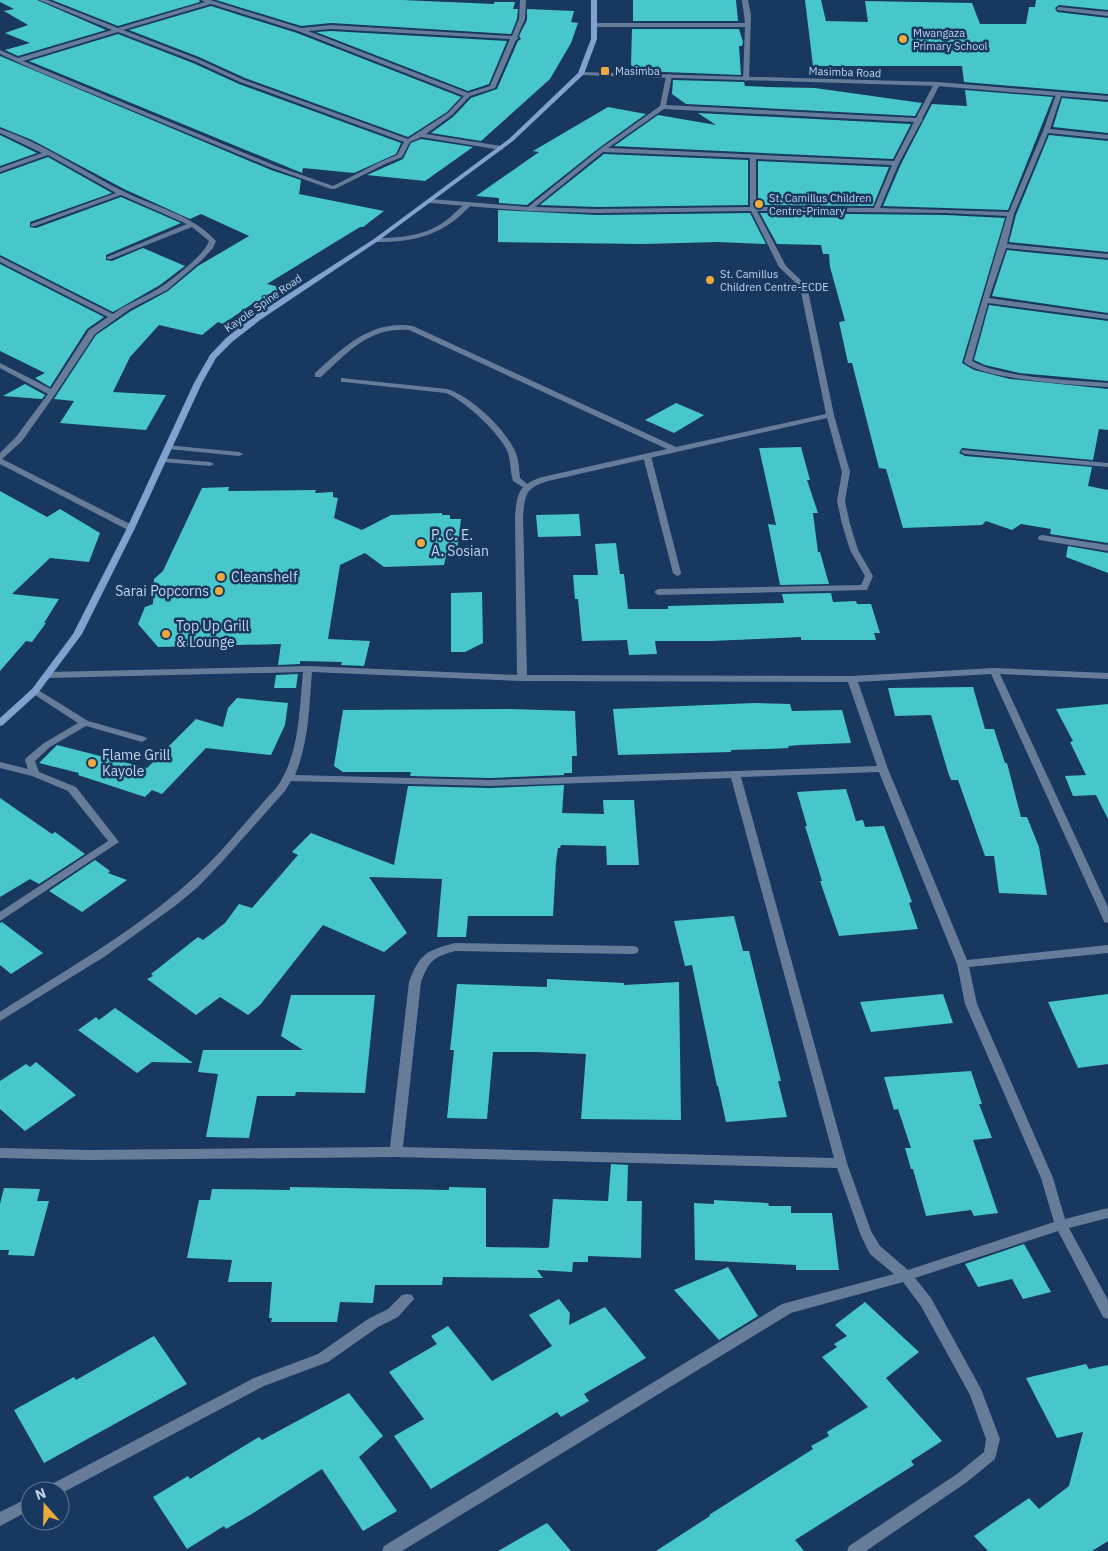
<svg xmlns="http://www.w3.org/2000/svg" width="1108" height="1551" font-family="'IBM Plex Sans',sans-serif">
<rect width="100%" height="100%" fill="#193860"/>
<g fill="#47c7c9">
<path d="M0 0H37L106 30 18 56 5 50 30 43 5 33 28 25 4 11 14 9 0 2Z"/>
<path d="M52 0H199L200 2 118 26Z"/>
<path d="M216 0H402L494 4V2H515L513 9H518L517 19 511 34 331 23 301 26Z"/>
<path d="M633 0H736L738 21H633Z"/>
<path d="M805 0H821L826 21 868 22 865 1 972 3 980 24H1026L1029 7H1035L1036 0H1108V10L1059 5 1055 8 1057 12 1108 18V94L964 82 962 66H813Z"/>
<path d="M211 6 297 33 461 97 447 112 408 137 245 78 199 57 129 30Z"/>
<path d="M527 9 574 11 571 22 578 23 571 43 550 79 481 141 431 133 453 117 471 98 497 89 518 41 521 39 519 36 527 20Z"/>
<path d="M632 29H739L743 42 742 46H739L741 75 639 71 631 65Z"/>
<path d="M331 31 507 41 489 84 468 91 316 32Z"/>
<path d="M118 34 193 63 239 84 401 143 396 154 354 173 303 168 302 173 29 61Z"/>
<path d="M0 56 271 170 301 180 299 194 384 211 363 227H360L267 284 283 288 259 306 252 304 223 324 218 322 202 335 159 325 130 357 113 392 166 395 146 430 60 423 74 401 54 399 96 335 131 311 168 291 198 266 249 236 201 214 190 219 124 189 32 140 0 127Z"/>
<path d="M673 80 744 82 745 86 767 87 815 88 922 103 915 116 686 104 672 94Z"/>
<path d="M965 90 1053 97 1008 210 883 206 901 164 932 104 967 106Z"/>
<path d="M1062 98 1108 102V133L1053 127Z"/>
<path d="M608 107 646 114 599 148 527 205 499 203V198L476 196 539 152 533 151Z"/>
<path d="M698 113 911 124 893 159 614 146 658 115 716 125Z"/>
<path d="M0 135 37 153 0 166Z"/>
<path d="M1049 135 1108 141V252L1009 242 1016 215Z"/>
<path d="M421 139 473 147 425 181 367 175 403 159 411 143Z"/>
<path d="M604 154 748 160V205L597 207 540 205Z"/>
<path d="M48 157 112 193 30 222V227L36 228 121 197 181 223 106 255V260L112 261 143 248 185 266 160 285 113 312 0 255V174Z"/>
<path d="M758 161 889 167 873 206 758 205Z"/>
<path d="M498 210 597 215 750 213 766 244 718 242 643 244 498 242Z"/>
<path d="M760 213 946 215 1005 218 962 363 974 370 1010 379 1108 389V430L1099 429 1093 460 962 448 959 453 965 456 1092 467 1088 486 1108 490V543L1050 534 1051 529 1021 524 1012 530 986 521 982 525 903 528 886 469 879 468 852 363H848L839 322 845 321 830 267 829 254H823L821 245 777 244Z"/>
<path d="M1007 250 1108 260V313L992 296Z"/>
<path d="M0 264 104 317 87 329 50 387 35 378 45 373 0 351Z"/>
<path d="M989 305 1108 321V381L1019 373 985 365 974 360Z"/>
<path d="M25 384 45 395 42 399 3 396Z"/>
<path d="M676 403 704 415 674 433 645 420Z"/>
<path d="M801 447 810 480H807L818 513H813L818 552H820L829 584 780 585 768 524 776 525 759 448Z"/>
<path d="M229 487 228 491 316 490 315 493 333 492V497L338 498 334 518 362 530 391 515 442 513V515H450V519H461L457 551 447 552 444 565 384 567 365 553 340 565 328 639 370 641 364 666 341 665 342 662 300 661V664L278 665 281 644 158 647 138 624 145 607 153 604 154 579 163 571 202 488Z"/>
<path d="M0 491 47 517 60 509 100 533 89 562 50 558 12 594 59 599 44 623H46L32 642 26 641 0 671Z"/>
<path d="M579 514 581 536 538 537 536 515Z"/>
<path d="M616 543 620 574H624L628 609H668V606L784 603 782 594 831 593 833 602 856 601 857 604H871L880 633H874L876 640H801V637L711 641H655L657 654 629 655 627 640 582 641 578 599H575L573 575H598L595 544Z"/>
<path d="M1068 546 1108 553V573L1066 557Z"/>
<path d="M482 592 483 643 465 652H451V593Z"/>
<path d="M298 674 296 688H274L276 675Z"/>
<path d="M973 687 985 729H994L1005 763H1007L1021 817H1027L1039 847 1047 895 999 893 994 856H985L958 780H951L948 772 931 715 895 716 888 688Z"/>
<path d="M237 698 288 703 285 725 271 755 206 748 162 794 152 790 145 797 78 775 79 773 39 763 57 745 147 768 196 719 223 727 228 708Z"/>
<path d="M754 703 790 704 792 711 842 710 851 743 800 745 788 746 789 748 768 749 731 750V752L618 755 613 709Z"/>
<path d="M1108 704V819L1096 795 1073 796 1065 776 1086 775 1070 742 1073 741 1056 709Z"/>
<path d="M509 709 575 711 577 756H572V773H564V775L490 778 410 776 411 772H343L334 766 343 710Z"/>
<path d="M564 785 562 813 604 814 603 800H634L639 865H607L606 846 561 845 560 848H558L556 862 553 916H468L466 937H437L442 879 369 877 407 933 384 952 323 925 260 1005 248 1015 220 997 196 1015 147 979 153 976 151 974 198 937 203 940 225 923 239 904 252 908 298 855 292 852 311 833 394 865 408 786 490 788Z"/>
<path d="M846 789 856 821 863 820 865 827 884 826 912 902 909 903 918 929 839 936 820 881H822L805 826H807L797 792Z"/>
<path d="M0 798 52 834 55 832 85 854 39 884 30 879 0 897Z"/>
<path d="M95 860 110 871 108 873 127 880 82 912 49 891Z"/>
<path d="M734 916 743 951H749L781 1081H778L787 1117 726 1122 718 1086H717L692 965 685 966 674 921Z"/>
<path d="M2 922 43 953 11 974 0 965V923Z"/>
<path d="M547 979 624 983V985L679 982 681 1120 581 1119 586 1054 536 1052H493L487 1119 447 1118 454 1050H450L452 1032 457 984 547 987Z"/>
<path d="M943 994 953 1023 871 1032 860 1002Z"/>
<path d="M1108 994V1064L1078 1068 1048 1002Z"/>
<path d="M291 995H375L365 1093 296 1092 295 1096H257L249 1138 206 1137 218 1074 198 1072 203 1050H303L281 1036Z"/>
<path d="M115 1008 193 1063 152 1062 137 1073 78 1030 96 1017 99 1020Z"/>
<path d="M36 1062 76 1095 25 1131 0 1109V1081L26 1064 30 1067Z"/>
<path d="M971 1071 982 1104H979L992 1138 973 1140 998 1213 974 1216 971 1210 926 1216 913 1169H911L905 1148H911L898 1109 894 1110 884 1077Z"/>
<path d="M611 1164 628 1165 627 1201H642L641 1258 588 1256V1262H573L572 1272 537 1270 543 1278 443 1277 442 1285H375L373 1303 340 1302 337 1322H271L272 1318H269L272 1282H228L232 1260 187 1258 199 1200H210L212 1189 290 1190V1187L449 1190V1187L486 1188V1247L547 1248 549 1247 553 1199 608 1201Z"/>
<path d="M4 1188 40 1189 37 1201H49L34 1256 8 1255 9 1250H0V1204Z"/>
<path d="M714 1200 768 1203 769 1206H791V1213H832L839 1270H796V1265L695 1260 694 1203 714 1204Z"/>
<path d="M1024 1244 1051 1292 1023 1299 1012 1279 978 1287 965 1264Z"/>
<path d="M728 1267 758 1316 719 1340 674 1290Z"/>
<path d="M559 1299 570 1313 569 1325 605 1307 646 1358 584 1394 589 1401 561 1417 557 1412 431 1489 394 1436 424 1419 389 1372 437 1344 431 1336 448 1326 492 1381 552 1346 529 1315Z"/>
<path d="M865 1302 919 1352 886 1378 942 1441 911 1461 914 1465 795 1540 804 1551H656L710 1516 709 1515 813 1449 811 1446 829 1436 827 1432 868 1407 822 1357 837 1347 834 1344 847 1336 835 1325Z"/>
<path d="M154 1336 187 1384 44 1463 14 1410 74 1377 76 1380Z"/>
<path d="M1086 1364 1089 1369 1108 1365V1541L1092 1551H988L974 1536 1029 1498 1039 1509 1069 1486 1083 1432 1057 1438 1026 1378Z"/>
<path d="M349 1393 383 1436 359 1457 397 1511 363 1531 322 1469 250 1515 226 1529 224 1526 187 1549 153 1497 188 1476 190 1479 259 1437 262 1440Z"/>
<path d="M547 1523 571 1551H498Z"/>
</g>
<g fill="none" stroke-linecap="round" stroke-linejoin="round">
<g fill="#677c98" fill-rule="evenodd">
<path d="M469 202 472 204C444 235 416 242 376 242L373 240 376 238C401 238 423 236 444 222 453 216 460 206 469 202Z"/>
<path d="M341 378 447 389C471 396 505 429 515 451 519 459 519 469 520 478L531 487 527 490 513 481C510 472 511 462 508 453 501 434 465 401 446 393L344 382H341Z"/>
<path d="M166 445 239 452 243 454 239 456 169 449 165 447Z"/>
<path d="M644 454H647L651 456 681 573 680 575 677 576 673 573 643 456Z"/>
<path d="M160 458 210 462 214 464 210 466 163 462H160Z"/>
<path d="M35 688 88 721 145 737 147 739 142 742 86 726 50 747 35 761 39 772 76 787 119 842 0 921V912L108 841 68 791 32 776 0 768V762L28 769 25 760 26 758 44 743 78 723 32 693 30 691Z"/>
</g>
<g fill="#677c98" fill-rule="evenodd">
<path d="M39 0H47L118 28 205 2 201 0H210L301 28 331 25 512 36 519 19 520 0H526L525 19 517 37 519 38 516 40 495 88 470 96 452 115 426 134 501 146 504 148 501 150 421 137 410 142 402 157 385 164 335 189H331L272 168 37 71 0 54V50L18 58 112 30ZM211 4 298 31 464 96 448 113 408 139 244 80 198 59 123 30ZM331 29 510 39 490 86 468 93 308 31ZM118 32 194 61 240 82 404 142 397 155 380 162 333 186 276 166 23 61Z"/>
<path d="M742 0H748L751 15 749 79 746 81 743 79 745 27H594L591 25 594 23H745Z"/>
<path d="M1059 7 1108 12V16L1057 10V8Z"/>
<path d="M669 74 672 76 666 105 916 118 934 84 939 83 940 84 922 119 923 120 921 122 899 163 880 208 1009 212 1043 131 1057 92 1062 93 1050 129 1108 135V139L1048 133 1014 214 1007 244 1108 254V258L1006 248 989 298 1108 315V319L988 303 972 361C1001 378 1073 380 1108 383V387C1078 385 984 380 964 362L1007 216 946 213 757 211 786 266 807 286 834 415 850 472 845 501 850 524 858 550 873 576 867 590 658 595 654 592 658 589 861 585 865 576 850 550 842 524 837 501 842 472 827 418 548 481C525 488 525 495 523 517L527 675 852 676 994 668 1108 673V679L1000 674 1108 907V923L1104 922 1103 919 991 674 858 682 888 769 967 960 1108 945V953L969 967 977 1004 1053 1178 1065 1219 1108 1208V1218L1069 1228 1108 1300V1319L1103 1317 1058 1231 915 1278 931 1298 981 1389 1000 1439 995 1459 967 1482 866 1551H847L849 1546 957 1474 984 1452 986 1439 970 1395 921 1306 903 1282 791 1313 402 1551H382L384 1546 782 1304 894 1274 870 1254 861 1236 837 1168 396 1157 89 1160 0 1158V1148L89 1150 390 1147 409 982C420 953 426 951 455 943L633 946 637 947 639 950 637 953 633 954 455 951C433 957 429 961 421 982L403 1147 834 1158 731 778 490 786 291 781 285 791 220 864 198 887 175 906 104 957 0 1021V1012C64 971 132 933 189 882 222 854 248 818 277 787 300 753 299 711 303 672L48 678 43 675 48 672 308 666 517 675 515 517C517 494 518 485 542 477L667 449 409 330C369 327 348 352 321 377H315V373C343 348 371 319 413 326L676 447 826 414 800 287 779 267 751 211 597 213 529 211 430 203 427 201 430 199 528 207 600 149 660 106 666 76ZM664 109 914 122 894 161 608 148ZM603 152 750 158V207L597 209 535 207ZM756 159 892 165 874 208 756 207ZM312 672 522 681 848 682 877 766 490 780 295 775C309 742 309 707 312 672ZM879 772 957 964 965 1004 1041 1178 1054 1222 908 1270 880 1246 871 1231 847 1163 741 777Z"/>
<path d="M0 129C43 143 82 171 123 191 154 207 192 214 216 241L213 248 202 260 167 290 130 309 95 334 56 393 22 441 2 459 134 526 135 528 134 530H128L0 464V453L16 437 48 394 0 368V363L51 389 89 330 108 317 0 262V257L113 314C128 303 145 297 161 287 173 279 205 254 209 241L192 227 111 259H107V257L187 224 121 195 35 226H31V224L116 193 48 155 0 172V168L42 153 0 133Z"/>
<path d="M962 450 1108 463V467L965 454 961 452Z"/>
<path d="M1042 535 1108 545V551L1039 540 1038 538 1039 536Z"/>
<path d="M407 1294 412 1295 414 1299 398 1317 378 1327 328 1362 264 1386 60 1494V1491H46L48 1486 254 1378 318 1354 368 1319 388 1309 402 1295Z"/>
<path d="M30 1497V1510L0 1526V1512Z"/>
</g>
<path fill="#677c98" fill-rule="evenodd" d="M581 72 937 82 1108 96V100L937 86 579 75V73Z"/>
<path fill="#81a1ce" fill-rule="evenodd" d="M591 0H597V39L584 74 513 141 378 241 260 320 232 342 216 358 202 383 135 528 82 634 38 693 3 725 0 726V718L32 689 73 634 127 528 194 383 210 355 226 338 254 316 374 239 509 139 578 73 591 39Z"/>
</g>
<g fill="#ebaa39" stroke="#193860" stroke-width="2">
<circle cx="903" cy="39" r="5"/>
<rect x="600" y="66" width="10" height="10" rx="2.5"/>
<circle cx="759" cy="204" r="5"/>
<circle cx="710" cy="280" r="5"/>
<circle cx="421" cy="543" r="5"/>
<circle cx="221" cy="577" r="5"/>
<circle cx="219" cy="591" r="5"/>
<circle cx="166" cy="634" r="5"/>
<circle cx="92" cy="763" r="5"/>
</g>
<g text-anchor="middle" stroke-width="5" stroke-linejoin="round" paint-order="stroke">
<g font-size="11" fill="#c2d4ed" stroke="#193860" text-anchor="start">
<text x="913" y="37">Mwangaza<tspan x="913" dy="13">Primary School</tspan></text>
<text x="615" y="75">Masimba</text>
<text x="769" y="202">St. Camillus Children<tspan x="769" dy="13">Centre-Primary</tspan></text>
<text x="720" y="278">St. Camillus<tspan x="720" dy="13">Children Centre-ECDE</tspan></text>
</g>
<g font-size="11" fill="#c2d4ed" stroke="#193860">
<text transform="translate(845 72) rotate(2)" y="4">Masimba Road</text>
<text transform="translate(263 303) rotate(-35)" y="4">Kayole Spine Road</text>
</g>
<g font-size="14" fill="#c2d4ed" stroke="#193860" text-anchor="start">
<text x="431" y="540">P. C. E.<tspan x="431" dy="16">A. Sosian</tspan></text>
<text x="231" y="582">Cleanshelf</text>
<text x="209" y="596" text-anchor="end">Sarai Popcorns</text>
<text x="176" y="631">Top Up Grill<tspan x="176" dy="16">&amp; Lounge</tspan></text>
<text x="102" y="760">Flame Grill<tspan x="102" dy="16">Kayole</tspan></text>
</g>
</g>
<g transform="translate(45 1506) rotate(340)"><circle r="24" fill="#193860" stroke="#5d7698"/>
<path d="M0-4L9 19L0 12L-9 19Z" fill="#ebaa39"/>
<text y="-8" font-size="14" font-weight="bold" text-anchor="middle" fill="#c2d4ed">N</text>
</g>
</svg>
